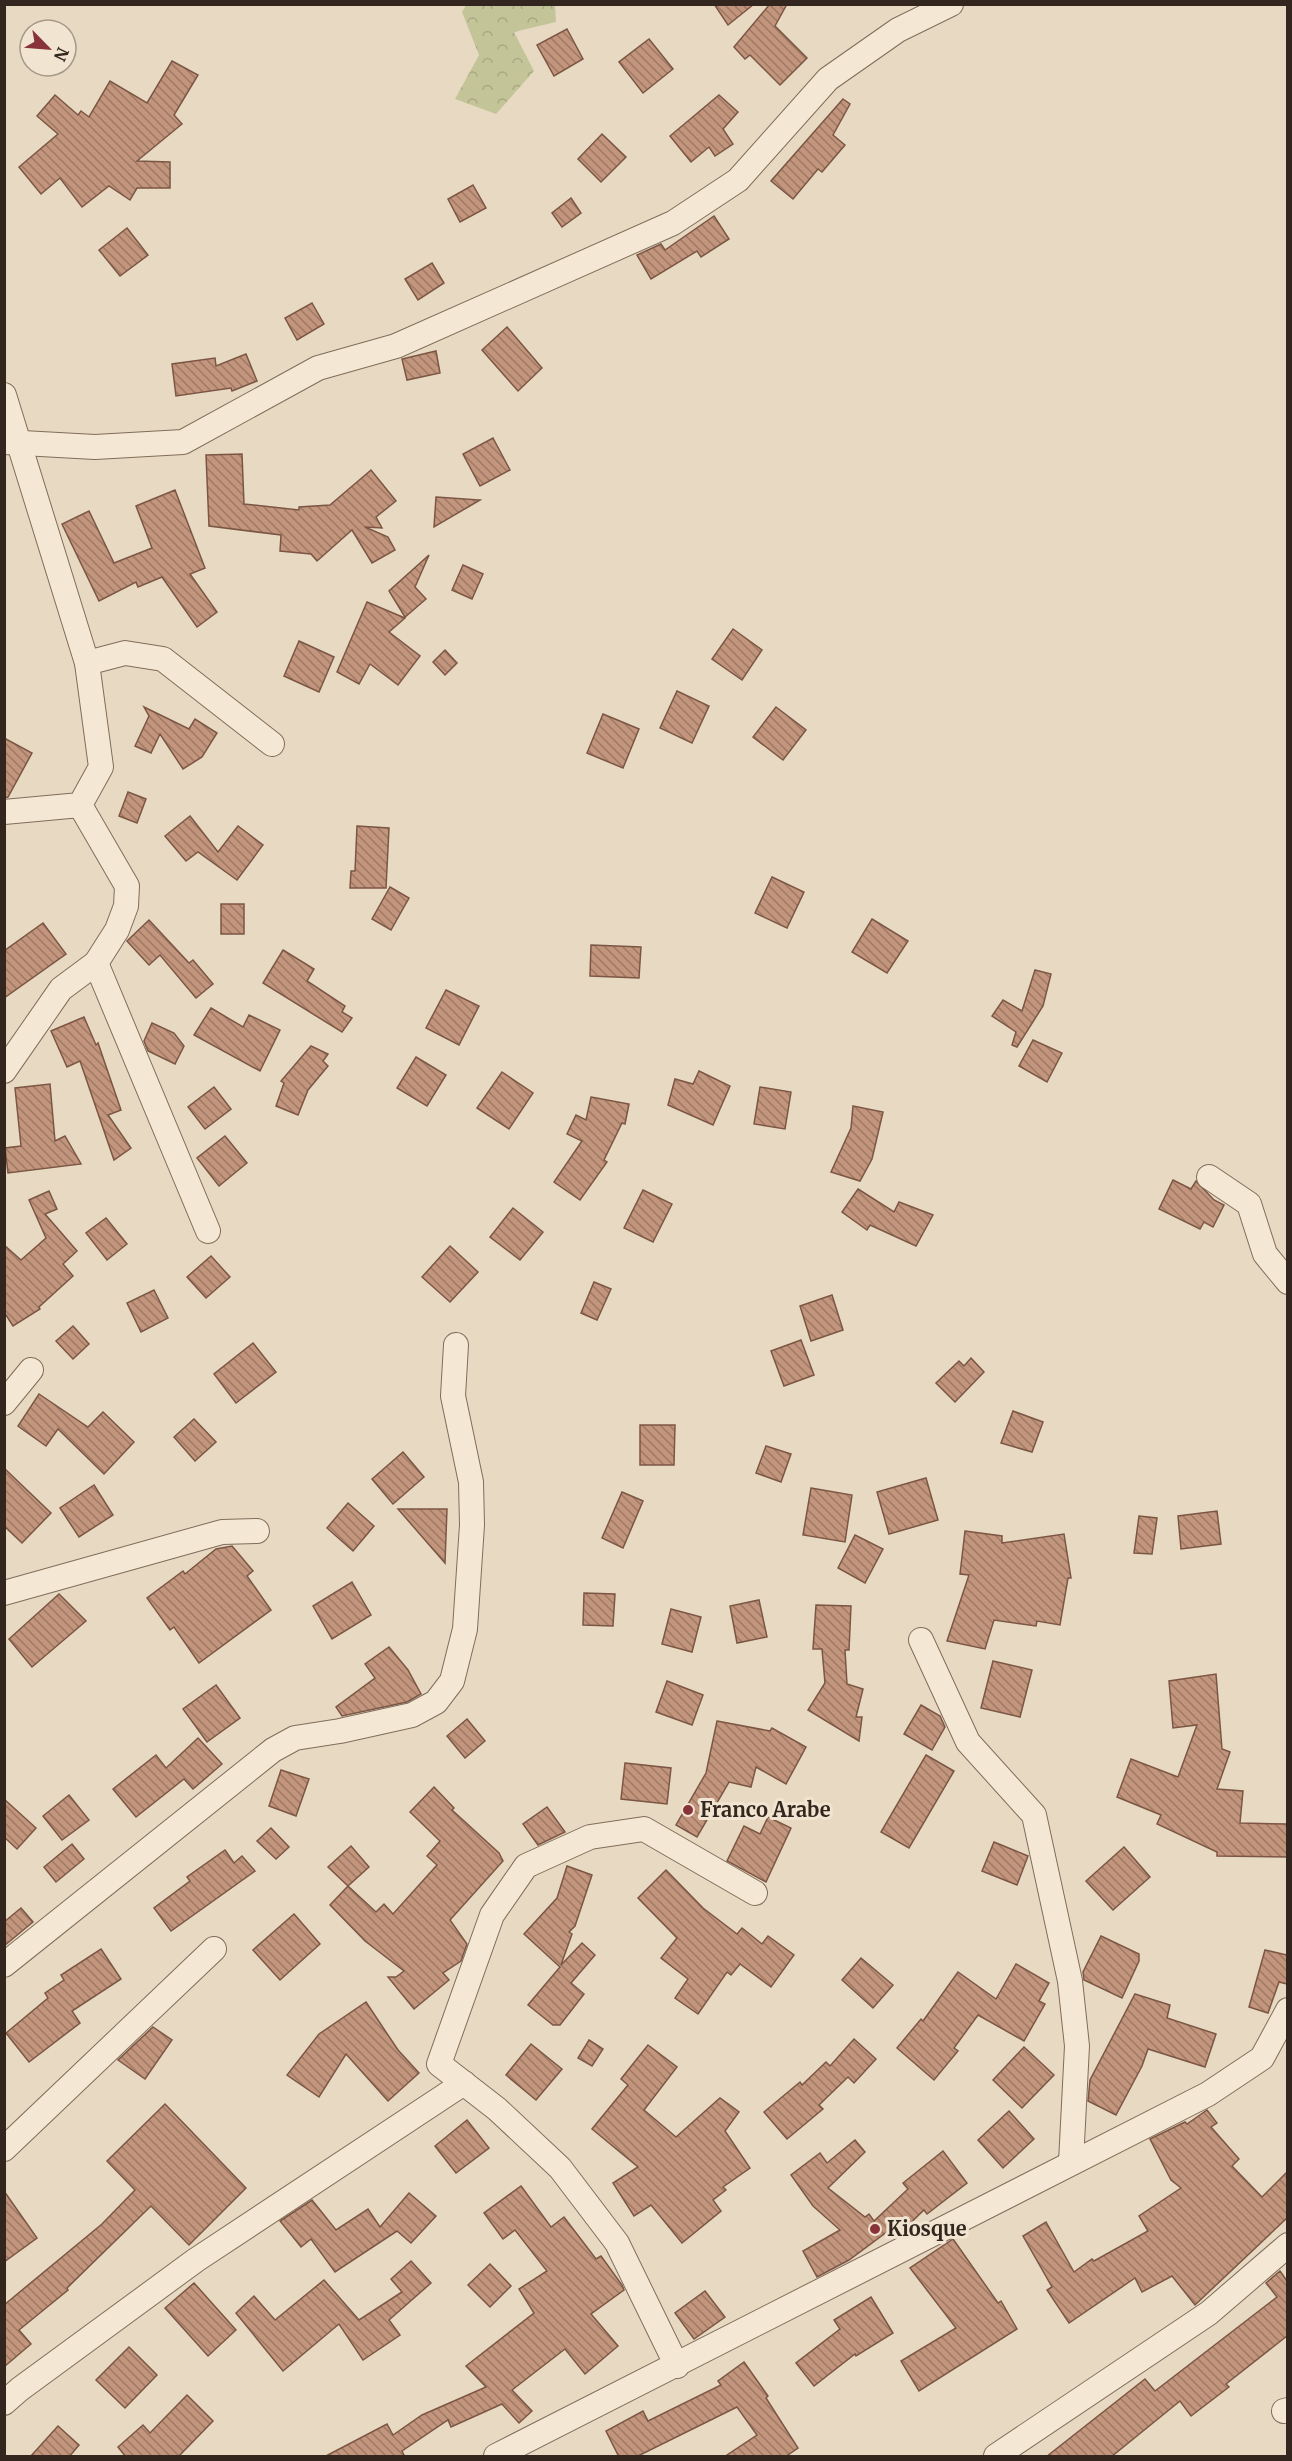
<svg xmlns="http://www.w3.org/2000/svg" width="1292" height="2461" font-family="Merriweather,serif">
<defs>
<pattern id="forest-crowns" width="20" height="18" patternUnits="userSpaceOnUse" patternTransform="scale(1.5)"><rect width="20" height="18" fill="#c3c598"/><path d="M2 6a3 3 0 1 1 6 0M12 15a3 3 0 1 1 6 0" fill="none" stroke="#a8a983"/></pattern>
<pattern id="building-back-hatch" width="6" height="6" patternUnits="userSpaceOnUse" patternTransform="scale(1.5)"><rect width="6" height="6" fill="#c2957c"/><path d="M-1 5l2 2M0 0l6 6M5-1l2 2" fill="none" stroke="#9e7965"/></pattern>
</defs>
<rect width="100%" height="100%" fill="#e8dac2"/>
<path fill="url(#forest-crowns)" d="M466 5H555L556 22 514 32 534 71 496 114 455 99 479 55 462 12Z"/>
<g fill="url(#building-back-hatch)" stroke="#7c5644" stroke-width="1.5">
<path d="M714 4H754L728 25Z"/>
<path d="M770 4H787L775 26 807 58 780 85 750 55 745 59 734 47Z"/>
<path d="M567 29 583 59 554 76 537 45Z"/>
<path d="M649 39 673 69 643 93 619 62Z"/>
<path d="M172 61 198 75 174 115 182 124 137 161 170 162V188H137L130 200 109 186 82 207 60 178 41 194 19 167 58 134 37 116 55 95 78 115 81 111 89 117 110 81 147 103Z"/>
<path d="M719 95 738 112 723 129 733 144 715 156 709 147 691 162 670 136Z"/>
<path d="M843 99 850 104 833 135 845 145 822 172 818 169 793 199 771 181Z"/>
<path d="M602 134 626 157 601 182 578 159Z"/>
<path d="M473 185 486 208 460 222 448 199Z"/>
<path d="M571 198 581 213 562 227 552 213Z"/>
<path d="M714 216 729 239 701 257 697 251 651 279 637 255 661 244 665 250Z"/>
<path d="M127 228 148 255 120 276 99 250Z"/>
<path d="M432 263 444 283 418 300 405 279Z"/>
<path d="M312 303 324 324 297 340 285 318Z"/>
<path d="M507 327 542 368 518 391 482 350Z"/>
<path d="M436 351 440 373 407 380 402 359Z"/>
<path d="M246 354 257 381 232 391 231 388 176 396 172 364 215 358 216 366Z"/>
<path d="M493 438 510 470 480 486 463 454Z"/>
<path d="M242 454 244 504 299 510V507L330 505 371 470 396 501 376 517 382 528 365 527 388 537 395 550 372 563 352 530 317 561 311 554 280 551 281 535 209 526 206 455Z"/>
<path d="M175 490 205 568 190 574 217 612 197 627 162 577 138 587 136 582 99 601 62 524 89 511 114 563 152 548 136 506Z"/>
<path d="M436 497 480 500 434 527Z"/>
<path d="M429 555 415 587 426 599 405 617 389 591Z"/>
<path d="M463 565 483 574 472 599 452 590Z"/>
<path d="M367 602 405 618 389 632 420 656 398 685 370 664 359 684 337 672Z"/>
<path d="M733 629 762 650 742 680 712 659Z"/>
<path d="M299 641 334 657 319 692 284 676Z"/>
<path d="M445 650 457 663 445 675 433 662Z"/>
<path d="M677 691 709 706 692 743 660 728Z"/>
<path d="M144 707 189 729 195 719 217 733 202 757 183 769 160 734 151 753 135 746 149 716Z"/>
<path d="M776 707 806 730 783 760 753 737Z"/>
<path d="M603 714 639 729 623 768 587 753Z"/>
<path d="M4 738 32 753 8 797 4 798Z"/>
<path d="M128 792 146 799 137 823 119 816Z"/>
<path d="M190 816 218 852 238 826 263 845 237 880 198 852 186 861 165 836Z"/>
<path d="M357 826 389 828 386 888H350L351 871H355Z"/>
<path d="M772 877 804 892 787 928 755 913Z"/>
<path d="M390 887 409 898 391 930 372 919Z"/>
<rect x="221" y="904" width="23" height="30"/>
<path d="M872 919 908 941 887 973 852 952Z"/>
<path d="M149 920 189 963 193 960 213 984 196 998 160 955 149 965 127 941Z"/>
<path d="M43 923 66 954 4 998V951Z"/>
<path d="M591 945 641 947 639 978 590 976Z"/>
<path d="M283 950 314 969 307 981 345 1006 342 1012 352 1018 342 1032 263 983Z"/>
<path d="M1035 970 1051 974 1043 1006 1017 1047 1012 1045 1016 1032 992 1016 1003 1000 1022 1011Z"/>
<path d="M446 990 479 1006 459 1045 426 1028Z"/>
<path d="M211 1008 243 1027 249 1015 280 1030 260 1071 194 1035Z"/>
<path d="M84 1017 96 1045 98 1043 121 1110 108 1115 131 1148 114 1160 80 1061 67 1067 51 1031Z"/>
<path d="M152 1023 174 1033 184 1046 175 1064 148 1051 144 1041Z"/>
<path d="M1033 1040 1062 1053 1047 1082 1019 1066Z"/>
<path d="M311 1046 328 1054 323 1061 328 1066 308 1090 298 1115 276 1106 284 1083 281 1081Z"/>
<path d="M416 1057 446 1075 427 1106 397 1088Z"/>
<path d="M699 1071 730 1086 713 1125 668 1105 675 1079 693 1084Z"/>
<path d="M502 1072 533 1093 509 1129 477 1108Z"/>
<path d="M50 1084 55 1141 65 1136 81 1164 8 1173 5 1148 21 1146 15 1088Z"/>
<path d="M214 1087 231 1109 205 1129 188 1107Z"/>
<path d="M760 1087 791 1092 785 1129 754 1124Z"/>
<path d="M591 1097 629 1104 625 1124 622 1123 604 1160 607 1162 580 1200 554 1182 582 1141 567 1134 576 1115 586 1120Z"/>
<path d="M853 1106 883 1112 872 1159 860 1181 831 1172 851 1128Z"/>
<path d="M225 1136 247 1163 219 1186 197 1158Z"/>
<path d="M1173 1180 1191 1189 1196 1181 1214 1200 1224 1205 1213 1227 1204 1222 1200 1229 1159 1209Z"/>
<path d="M858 1189 894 1212 899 1202 933 1215 916 1246 870 1225 867 1230 842 1212Z"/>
<path d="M643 1190 672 1204 653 1242 624 1228Z"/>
<path d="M49 1191 57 1209 45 1214 77 1251 63 1264 73 1276 39 1307 40 1309 13 1326 4 1312V1245L21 1260 46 1238 29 1200Z"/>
<path d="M513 1208 543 1232 520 1260 490 1237Z"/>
<path d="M106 1218 127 1244 107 1260 86 1233Z"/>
<path d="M450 1246 478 1272 450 1302 422 1277Z"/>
<path d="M211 1256 230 1277 206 1298 187 1277Z"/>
<path d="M594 1282 611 1289 597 1320 581 1313Z"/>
<path d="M154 1290 168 1318 141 1332 127 1303Z"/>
<path d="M832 1295 843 1330 811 1341 800 1306Z"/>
<path d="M73 1326 89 1344 73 1359 56 1341Z"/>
<path d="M801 1340 814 1375 784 1386 771 1351Z"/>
<path d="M253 1343 276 1372 236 1403 214 1374Z"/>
<path d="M971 1358 984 1372 955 1402 936 1383 959 1361 964 1366Z"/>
<path d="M39 1394 88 1427 103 1412 134 1442 104 1474 58 1429 46 1446 18 1426Z"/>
<path d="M1013 1411 1043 1422 1032 1452 1001 1443Z"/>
<path d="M194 1419 216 1442 195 1461 174 1437Z"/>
<path d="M640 1425H675L674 1465H640Z"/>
<path d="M766 1446 791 1454 781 1482 756 1473Z"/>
<path d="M403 1452 424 1477 393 1504 372 1479Z"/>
<path d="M4 1468 51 1513 22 1543 4 1526Z"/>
<path d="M926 1478 938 1520 889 1534 877 1492Z"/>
<path d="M94 1485 113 1515 79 1537 60 1508Z"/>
<path d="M811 1488 852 1495 845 1542 803 1535Z"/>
<path d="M622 1492 643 1501 623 1548 602 1538Z"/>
<path d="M348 1503 374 1526 353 1551 327 1528Z"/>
<path d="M398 1509H447L445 1563Z"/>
<path d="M1217 1511 1221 1544 1181 1549 1178 1516Z"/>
<path d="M1139 1516 1157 1518 1152 1554 1134 1553Z"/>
<path d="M965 1531 1002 1536V1543L1064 1534 1071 1578H1068L1060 1625 1037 1621 1036 1626 994 1620 985 1649 947 1641 969 1575 960 1574Z"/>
<path d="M855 1535 883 1549 865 1583 838 1568Z"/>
<path d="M232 1546 253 1571 247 1576 271 1610 199 1663 174 1627 170 1630 147 1598 183 1571 185 1574 216 1549Z"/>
<path d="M352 1582 371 1615 332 1639 313 1606Z"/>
<path d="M584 1593 615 1594 613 1626 583 1625Z"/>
<path d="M59 1594 86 1621 32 1667 9 1639Z"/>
<path d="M759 1600 767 1637 737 1643 730 1606Z"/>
<path d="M816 1605 851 1606 849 1650H845L847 1684 863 1689 856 1717H862L859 1741 808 1710 825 1683 822 1649H813Z"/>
<path d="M671 1609 701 1617 692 1652 662 1644Z"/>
<path d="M389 1647 408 1670 421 1694 407 1702 342 1716 336 1707 375 1678 365 1664Z"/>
<path d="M993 1661 1032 1670 1020 1717 981 1708Z"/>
<path d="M1216 1674 1222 1749 1230 1752 1217 1789 1243 1791 1240 1823 1287 1824V1857L1217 1856V1852L1157 1824 1161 1815 1117 1797 1131 1759 1178 1777 1197 1725 1173 1728 1169 1681Z"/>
<path d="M667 1681 703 1695 692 1725 656 1712Z"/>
<path d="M216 1685 240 1718 207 1742 183 1709Z"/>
<path d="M921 1705 940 1716 945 1727 932 1750 904 1734Z"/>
<path d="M467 1719 485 1741 465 1758 447 1736Z"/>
<path d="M717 1721 770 1731 772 1728 806 1747 786 1784 756 1767 751 1787 729 1782 697 1837 676 1825 706 1773Z"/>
<path d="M198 1738 222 1764 193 1789 184 1779 136 1817 113 1789 156 1755 166 1768Z"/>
<path d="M926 1755 954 1771 909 1848 881 1832Z"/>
<path d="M625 1763 671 1768 667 1804 621 1799Z"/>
<path d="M281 1770 309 1779 296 1816 269 1806Z"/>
<path d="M434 1787 454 1808 452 1810 499 1853 503 1861 450 1920 467 1944 461 1961 443 1973 449 1980 414 2009 388 1977H396L404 1971 365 1941 330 1905 348 1886 328 1867 351 1846 369 1867 348 1886 376 1912 384 1904 393 1914 437 1865 427 1856 440 1841 410 1812Z"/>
<path d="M69 1795 89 1820 62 1840 43 1816Z"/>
<path d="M4 1799 36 1828 17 1849 4 1837Z"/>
<path d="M547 1807 565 1832 538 1845 523 1824Z"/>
<path d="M768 1817 791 1828 766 1882 727 1861 744 1826 760 1834Z"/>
<path d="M271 1828 289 1847 276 1859 257 1841Z"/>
<path d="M994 1842 1028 1856 1017 1885 982 1871Z"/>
<path d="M72 1844 84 1859 56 1882 44 1867Z"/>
<path d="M1124 1847 1150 1877 1113 1910 1086 1881Z"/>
<path d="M225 1850 234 1863 242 1856 255 1871 171 1931 154 1908 190 1881 187 1877Z"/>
<path d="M567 1866 592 1875 575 1926 569 1932 572 1934 561 1965 582 1943 595 1955 571 1983 584 1994 560 2025H553L528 2005 560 1967 524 1934 557 1898Z"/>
<path d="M666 1870 703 1908 737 1934 742 1928 762 1944 768 1936 794 1955 771 1987 740 1964 731 1975 727 1972 698 2014 675 1998 688 1979 661 1958 677 1938 638 1898Z"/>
<path d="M21 1908 33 1922 4 1946V1922Z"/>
<path d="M294 1914 320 1944 280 1980 253 1950Z"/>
<path d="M1101 1936 1139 1954V1961L1122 1998 1084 1980 1083 1972Z"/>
<path d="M101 1949 121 1979 72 2011 80 2023 29 2062 6 2033 48 1998 45 1993 64 1980 61 1975Z"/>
<path d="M1265 1950 1287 1955V1984L1279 1982 1268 2013 1249 2007Z"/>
<path d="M861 1958 893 1985 873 2008 842 1980Z"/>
<path d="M1016 1964 1049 1983 1039 2001 1045 2004 1024 2041 978 2015 954 2048 958 2051 934 2080 897 2048 921 2019 923 2021 958 1972 996 1999Z"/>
<path d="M1135 1994 1170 2005 1167 2018 1216 2034 1205 2067 1148 2049 1142 2066 1116 2115 1088 2101 1090 2080Z"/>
<path d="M366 2002 398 2050 419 2073 388 2101 346 2054 319 2097 287 2075 319 2034Z"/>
<path d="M153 2027 172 2040 145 2079 118 2060Z"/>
<path d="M854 2039 876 2059 854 2083 848 2077 819 2105 823 2109 787 2139 764 2112 800 2082 802 2085 826 2062 830 2066Z"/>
<path d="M589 2040 603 2049 592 2066 578 2058Z"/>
<path d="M531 2044 562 2069 536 2100 506 2075Z"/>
<path d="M648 2045 677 2067 644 2110 676 2137 720 2098 739 2112 725 2131 750 2168 723 2187 726 2190 713 2200 721 2211 682 2243 651 2205 634 2216 613 2183 638 2167 592 2129 628 2085 621 2079Z"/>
<path d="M1024 2047 1054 2075 1022 2108 993 2080Z"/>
<path d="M165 2104 246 2188 189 2245 151 2206 67 2288 68 2290 19 2330 31 2344 4 2367V2305L102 2224 135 2190 107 2161Z"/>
<path d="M1207 2110 1217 2123 1211 2127 1239 2159 1232 2166 1262 2197 1287 2172V2218L1195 2305 1172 2276 1142 2292 1135 2278 1069 2323 1047 2290 1052 2287 1023 2236 1046 2222 1074 2272 1092 2259 1094 2261 1148 2231 1139 2216 1181 2188 1171 2180 1150 2139 1185 2122 1187 2124Z"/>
<path d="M1009 2111 1034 2139 1003 2168 978 2140Z"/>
<path d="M467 2120 489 2148 456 2173 435 2146Z"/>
<path d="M855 2140 865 2152 828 2188 865 2217 869 2214 874 2221 908 2189 903 2183 943 2151 967 2183 927 2214 924 2210 901 2232 895 2226 849 2260 817 2277 803 2251 840 2230 813 2206 791 2175 820 2153 827 2163Z"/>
<path d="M521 2186 551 2227 564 2217 596 2259 601 2256 622 2285 624 2290 591 2314 618 2346 585 2374 565 2349 512 2390 532 2411 519 2423 502 2404 451 2427 448 2420 402 2451 405 2457H324L387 2424 393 2435 422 2415 486 2387 466 2366 534 2313 519 2289 547 2271 515 2230 503 2239 484 2213Z"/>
<path d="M4 2191 37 2238 4 2262Z"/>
<path d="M409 2193 436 2216 411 2243 397 2231 335 2272 311 2239 301 2247 280 2221 312 2200 336 2230 368 2209 380 2227Z"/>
<path d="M953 2239 998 2303 1001 2301 1017 2329 919 2391 901 2361 956 2328 910 2268Z"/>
<path d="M411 2261 431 2283 389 2320 400 2335 363 2360 339 2324 283 2371 236 2313 254 2296 275 2320 324 2280 359 2320 402 2292 391 2279Z"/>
<path d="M490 2264 511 2286 490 2307 468 2285Z"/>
<path d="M1280 2271 1287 2281V2336L1226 2384 1229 2387 1191 2416 1180 2401 1111 2457H1046L1145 2379 1155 2391 1277 2297 1266 2283Z"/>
<path d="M194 2283 236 2330 208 2356 165 2308Z"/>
<path d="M705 2291 725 2317 694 2339 675 2313Z"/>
<path d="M871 2297 893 2333 856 2356 855 2354 814 2386 796 2363 840 2329 834 2320Z"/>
<path d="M129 2347 157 2375 125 2408 96 2380Z"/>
<path d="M744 2362 768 2396 766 2398 798 2448 785 2457H724L757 2435 737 2407 636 2457H619L606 2431 643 2411 648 2421 721 2385 718 2381Z"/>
<path d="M187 2395 213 2421 178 2457H126L118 2447 143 2425 150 2433Z"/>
<path d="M58 2426 79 2445 69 2457H30Z"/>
</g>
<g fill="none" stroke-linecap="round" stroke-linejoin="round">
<defs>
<g id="street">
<path d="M4 395 87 663 101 767 80 805 4 812"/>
<path d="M4 442 95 447 183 442 318 368 396 346 673 223 738 180 828 79 898 30 951 4"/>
<path d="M87 663 125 653 163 659 272 744"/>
<path d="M96 963 208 1231"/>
<path d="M4 1071 61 989 96 963 117 930 126 906 127 886 80 805"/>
<path d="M1209 1177 1249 1204 1265 1254 1288 1282"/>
<path d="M4 1403 31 1370"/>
<path d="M4 1593 222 1532 257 1531"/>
<path d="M921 1640 968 1742 1034 1815 1070 1981 1077 2046 1071 2162"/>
<path d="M4 1965 273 1750 295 1738 340 1731 412 1715 436 1702 452 1681 465 1629 472 1525 471 1482 453 1396 456 1345"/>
<path d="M4 2149 214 1949"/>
<path d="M677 2366 617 2243 560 2168 497 2109 439 2064 492 1915 526 1866 590 1837 644 1829 755 1893"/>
<path d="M4 2403 20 2389 196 2260 464 2083"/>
<path d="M1284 2411 1288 2410"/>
<path d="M496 2456 1208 2094 1262 2058 1288 2010"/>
<path d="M996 2456 1209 2313 1288 2245"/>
</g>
</defs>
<use href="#street" stroke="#806c5b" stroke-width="26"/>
<use href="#street" stroke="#f4e8d4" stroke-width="24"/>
</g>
<g fill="#883239" stroke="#f1e5d1" stroke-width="2">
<circle cx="688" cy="1810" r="6"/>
<circle cx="875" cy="2229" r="6"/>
</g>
<g text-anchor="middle" stroke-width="6" stroke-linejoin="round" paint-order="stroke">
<g font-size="20" font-weight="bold" fill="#32261e" stroke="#f1e5d1" text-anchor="start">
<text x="700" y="1817">Franco Arabe</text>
<text x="887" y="2236">Kiosque</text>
</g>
</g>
<rect width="1292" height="2461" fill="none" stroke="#32261e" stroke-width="12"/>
<g transform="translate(48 48) rotate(115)"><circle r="28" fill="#f1e5d1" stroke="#a59989" stroke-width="1.5"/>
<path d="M0-4.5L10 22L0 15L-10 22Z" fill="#883239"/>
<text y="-9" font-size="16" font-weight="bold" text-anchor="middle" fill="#32261e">N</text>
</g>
</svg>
